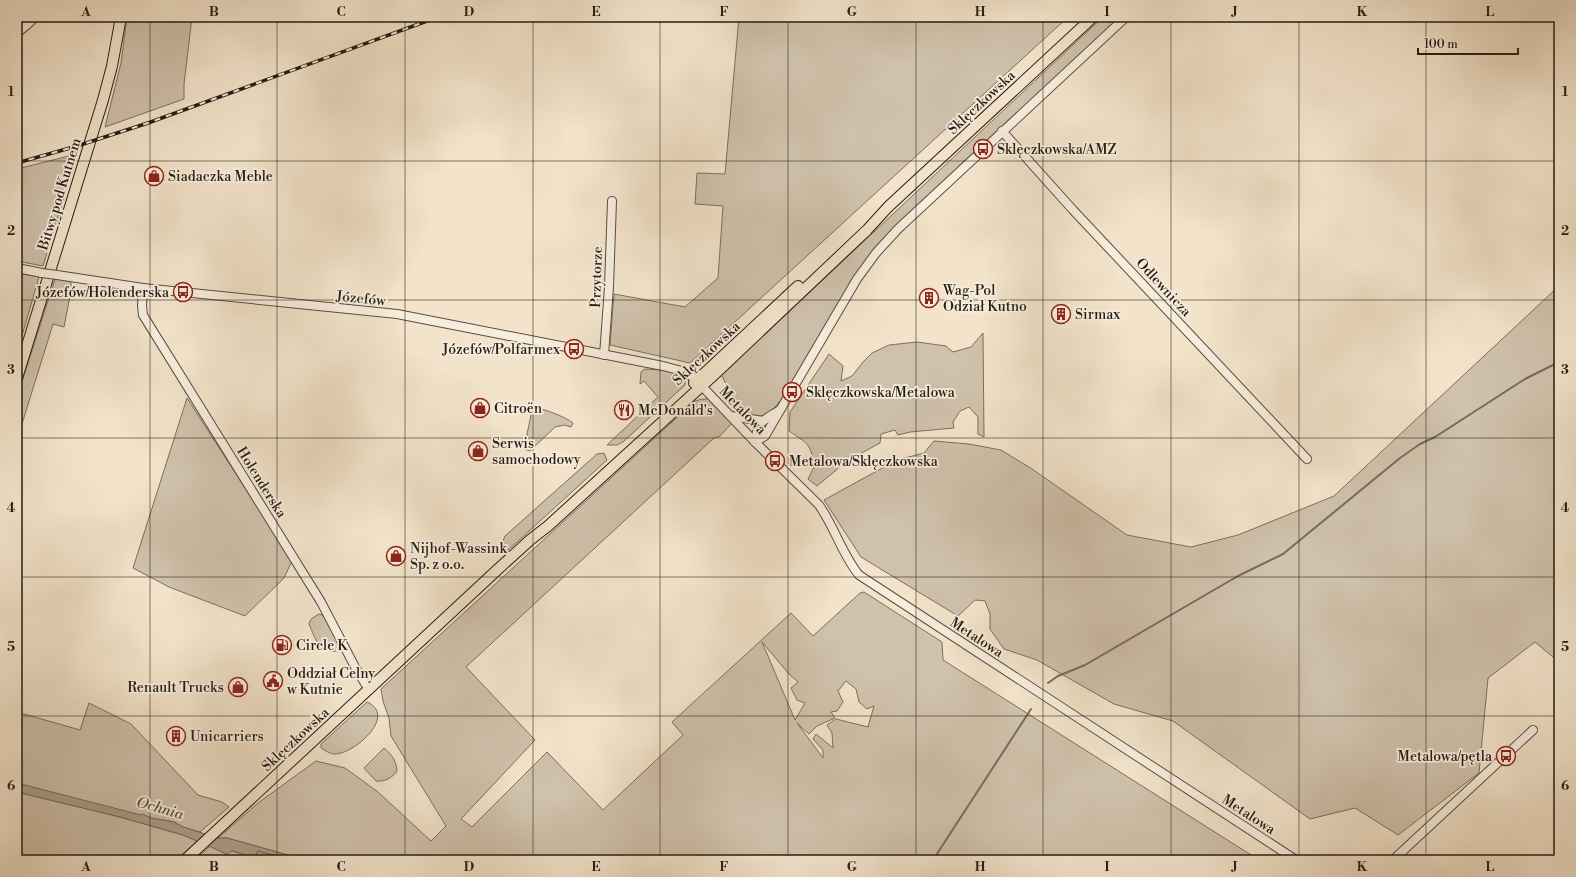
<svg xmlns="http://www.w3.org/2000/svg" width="1576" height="877" font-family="'Libre Bodoni',serif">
<rect width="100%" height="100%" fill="#f2e3ca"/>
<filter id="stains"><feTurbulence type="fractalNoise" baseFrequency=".005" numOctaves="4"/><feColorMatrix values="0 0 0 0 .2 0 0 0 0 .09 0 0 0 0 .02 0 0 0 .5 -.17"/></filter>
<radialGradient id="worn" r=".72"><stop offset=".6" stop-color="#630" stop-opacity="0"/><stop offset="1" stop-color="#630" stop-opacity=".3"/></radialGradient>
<g fill="#cfc1ab" stroke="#7a6f5f" fill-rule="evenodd">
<path d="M127 17H192L184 84V99L105 127 121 63Z"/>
<path d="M739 17H1068L690 363 610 345 614 294 685 307 718 278 723 206 695 204 697 173 725 174Z"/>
<path d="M1103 17H1122L941 186 849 285 781 400C778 403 774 409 770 412 752 424 735 409 722 397L726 384 721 374 765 334Z"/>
<path d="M77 154 43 266 17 261V169Z"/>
<path d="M17 273 39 277 17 353Z"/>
<path d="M55 279 71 281V291L64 327 53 324 17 440V397Z"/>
<path d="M1559 286V662L1535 642 1488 678 1479 773 1398 835 1355 808 1310 819 1173 721 1114 704 1037 660 1004 649 990 629V614L985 601 975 600 958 616 861 557 824 500 897 460 924 453 934 441 969 444 1001 450 1032 469 1127 535 1191 547 1238 535 1334 496Z"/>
<path d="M983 333 984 437 978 434V417L969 407 960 411 953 422 954 428 910 432 898 435 895 430 881 434 880 443 847 461 817 486 808 479 815 465C809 442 808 444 789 431L790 412 829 354 843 366 841 381 852 376 863 362 872 353 889 345 917 342 946 346 953 352 971 347Z"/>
<path d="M645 369 662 370 681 374 685 381V385L623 442 617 445H607L658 397 644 381 640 384 641 372Z"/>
<path d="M187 398 292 561 284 578 245 616 169 587 133 568Z"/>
<path d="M702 399H709L732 423 720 436 714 438 466 667 535 740 461 819 472 827 547 752 603 810 683 735 672 722 791 613 813 636 860 593 864 592 942 642 943 660 1259 860H313L295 857 227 838H218L258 803 316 761 345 768 378 792 431 841 446 826 391 736 389 718 383 701 381 689 695 401ZM762 642 789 674 798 682 791 688 797 700 805 703 795 720ZM846 681 856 689 859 702 867 709 874 706 868 727 836 719 827 725 832 733 833 748 816 734 813 739 823 750V758L797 723 809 734 817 726 835 718 831 712 837 711 843 702 838 691Z"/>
<path d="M529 407C538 406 566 417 573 423L571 427 564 425 555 427 530 451 524 449 532 410 528 409Z"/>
<path d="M604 453 607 460 505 553 502 551 501 546 505 536 597 454Z"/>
<path d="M319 614 325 616 341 646 339 651C318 653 316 640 309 624L311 619Z"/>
<path d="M367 702C398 716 354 754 335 754 330 754 326 751 321 748V744Z"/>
<path d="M89 703 131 724 198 795 222 802 229 807 200 832 183 827 174 822 151 818 150 817 112 809 17 783V712L80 730Z"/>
<path d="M384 748C392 755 396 760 397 771 392 778 385 782 376 781L364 768Z"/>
<path d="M17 792 120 817 183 835 197 841 177 860H17Z"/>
<path d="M210 846 226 854 232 851 264 860H195Z"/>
</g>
<path fill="#aca08c" stroke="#766c5c" d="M17 783 141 815 143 814 151 818 174 822 183 827 218 838H227L295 857 313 860H264L232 851 227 854 183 835 120 817 17 792Z"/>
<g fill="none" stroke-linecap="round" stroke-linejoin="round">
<path stroke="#685e50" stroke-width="1" d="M259 860 256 853 258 851 291 860"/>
<g stroke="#766c5c" stroke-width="2">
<path d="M1048 683 1058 676 1085 665 1238 576 1283 554 1400 458 1420 444 1435 437 1525 379 1559 362"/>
<path d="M933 860 1031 709"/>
</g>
<defs>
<g id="minor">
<path d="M17 33 27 25 35 17"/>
<path d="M1002 131 1073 210 1307 459"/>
<path d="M17 268 42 273"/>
<path d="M57 275 143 288 397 314 663 366 686 372 697 381 755 442 819 505C835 528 842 554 859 575L1296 860"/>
<path d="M143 288 142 306 143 315 321 602 355 667 369 690"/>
<path d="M604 355 609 287 612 201"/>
<path d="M731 416 763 421"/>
<path d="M755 442 765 436 857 279 876 253 898 229 1126 17"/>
<path d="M755 442C758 421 761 422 778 411"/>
<path d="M1393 860 1533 730"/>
</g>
<g id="major">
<path d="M17 378 103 100 112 66 121 17"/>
<path d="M694 383 798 286"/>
<path d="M185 860 496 571 530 540 548 526 716 373 867 230 888 207 1093 17"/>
</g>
</defs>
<use href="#minor" stroke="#584e41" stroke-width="10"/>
<use href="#major" stroke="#251d13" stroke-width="12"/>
<use href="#minor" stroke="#f7eddd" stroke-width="8"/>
<use href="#major" stroke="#f2e3ca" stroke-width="10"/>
<defs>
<path id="rail" d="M17 163 77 146 148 123 438 17"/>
</defs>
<use href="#rail" stroke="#251d13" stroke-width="3.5"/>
<use href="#rail" stroke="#f7eddd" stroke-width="2" stroke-dasharray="6" stroke-linecap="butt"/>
<defs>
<path id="minor-bridge" d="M42 273 57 275"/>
</defs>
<use href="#minor-bridge" stroke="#584e41" stroke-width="10" stroke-linecap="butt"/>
<use href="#minor-bridge" stroke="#f7eddd" stroke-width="8"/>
</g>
<path fill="none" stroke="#251d13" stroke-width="1" stroke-opacity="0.55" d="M150 17V860M277 17V860M405 17V860M533 17V860M660 17V860M788 17V860M916 17V860M1043 17V860M1171 17V860M1299 17V860M1426 17V860M17 161H1559M17 300H1559M17 438H1559M17 577H1559M17 716H1559"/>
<defs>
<symbol id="bus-ring" viewBox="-11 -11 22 22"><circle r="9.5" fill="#f7eddd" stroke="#8f2418" stroke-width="1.5"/><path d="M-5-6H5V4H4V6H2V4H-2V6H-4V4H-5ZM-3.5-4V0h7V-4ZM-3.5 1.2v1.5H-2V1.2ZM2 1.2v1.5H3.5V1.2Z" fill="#8f2418"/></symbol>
<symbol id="shop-ring" viewBox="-11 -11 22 22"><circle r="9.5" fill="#f7eddd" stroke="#8f2418" stroke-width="1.5"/><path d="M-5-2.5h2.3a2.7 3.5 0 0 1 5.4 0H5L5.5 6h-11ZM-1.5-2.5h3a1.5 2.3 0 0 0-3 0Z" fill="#8f2418"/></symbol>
<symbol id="building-ring" viewBox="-11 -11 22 22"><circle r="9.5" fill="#f7eddd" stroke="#8f2418" stroke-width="1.5"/><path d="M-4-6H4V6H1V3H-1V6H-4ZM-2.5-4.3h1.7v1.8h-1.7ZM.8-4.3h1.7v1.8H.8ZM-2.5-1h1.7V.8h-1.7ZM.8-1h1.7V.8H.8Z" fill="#8f2418"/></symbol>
<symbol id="restaurant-ring" viewBox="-11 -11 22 22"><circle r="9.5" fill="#f7eddd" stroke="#8f2418" stroke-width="1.5"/><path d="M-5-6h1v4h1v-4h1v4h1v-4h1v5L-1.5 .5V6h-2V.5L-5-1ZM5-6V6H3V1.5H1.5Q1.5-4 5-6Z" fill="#8f2418"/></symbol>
<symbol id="fuel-ring" viewBox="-11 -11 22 22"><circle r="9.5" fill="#f7eddd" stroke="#8f2418" stroke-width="1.5"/><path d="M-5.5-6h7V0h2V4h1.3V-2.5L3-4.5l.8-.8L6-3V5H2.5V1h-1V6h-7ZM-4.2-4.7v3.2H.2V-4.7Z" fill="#8f2418"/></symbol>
<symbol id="civic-ring" viewBox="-11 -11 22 22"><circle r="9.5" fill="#f7eddd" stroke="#8f2418" stroke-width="1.5"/><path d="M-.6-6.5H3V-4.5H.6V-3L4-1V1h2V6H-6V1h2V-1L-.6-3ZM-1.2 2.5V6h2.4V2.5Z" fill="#8f2418"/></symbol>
</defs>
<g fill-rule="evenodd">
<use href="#bus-ring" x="972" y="138" width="22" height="22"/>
<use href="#shop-ring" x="143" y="165" width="22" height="22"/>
<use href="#bus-ring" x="172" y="281" width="22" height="22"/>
<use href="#building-ring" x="918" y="287" width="22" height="22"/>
<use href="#building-ring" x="1050" y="303" width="22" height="22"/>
<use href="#bus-ring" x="563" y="338" width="22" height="22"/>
<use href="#bus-ring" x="781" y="381" width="22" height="22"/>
<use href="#shop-ring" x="469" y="397" width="22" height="22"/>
<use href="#restaurant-ring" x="613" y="399" width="22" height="22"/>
<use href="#shop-ring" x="467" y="440" width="22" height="22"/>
<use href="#bus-ring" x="764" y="450" width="22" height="22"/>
<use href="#shop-ring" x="385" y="545" width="22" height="22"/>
<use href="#fuel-ring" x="271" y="634" width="22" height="22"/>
<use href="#civic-ring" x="262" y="670" width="22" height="22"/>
<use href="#shop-ring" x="227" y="676" width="22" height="22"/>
<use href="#building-ring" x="165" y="725" width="22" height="22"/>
<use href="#bus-ring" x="1495" y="745" width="22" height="22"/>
</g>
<g text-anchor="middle" stroke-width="3.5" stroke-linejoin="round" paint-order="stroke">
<g font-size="14" fill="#251d13" stroke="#f7eddd">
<text transform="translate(981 102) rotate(-43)" y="5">Sklęczkowska</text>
<text transform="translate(59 194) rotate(-73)" y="5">Bitwy pod Kutnem</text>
<text transform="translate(596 277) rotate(-88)" y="5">Przytorze</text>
<text transform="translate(1164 287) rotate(47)" y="5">Odlewnicza</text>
<text transform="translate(361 298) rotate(6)" y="5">Józefów</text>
<text transform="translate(706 353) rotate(-43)" y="5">Sklęczkowska</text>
<text transform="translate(743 410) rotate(46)" y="5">Metalowa</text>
<text transform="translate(262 482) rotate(58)" y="5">Holenderska</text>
<text transform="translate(977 637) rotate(33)" y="5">Metalowa</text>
<text transform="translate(295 739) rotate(-43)" y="5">Sklęczkowska</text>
<text transform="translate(1249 814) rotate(33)" y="5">Metalowa</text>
</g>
<g font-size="14" fill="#251d13" stroke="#f7eddd" text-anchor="start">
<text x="997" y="154">Sklęczkowska/AMZ</text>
<text x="168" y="181">Siadaczka Meble</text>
<text x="943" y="295">Wag-Pol<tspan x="943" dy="16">Odział Kutno</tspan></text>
<text x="169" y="297" text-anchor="end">Józefów/Holenderska</text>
<text x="1075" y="319">Sirmax</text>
<text x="560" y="354" text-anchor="end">Józefów/Polfarmex</text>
<text x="806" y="397">Sklęczkowska/Metalowa</text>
<text x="494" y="413">Citroën</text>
<text x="638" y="415">McDonald's</text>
<text x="492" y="448">Serwis<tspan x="492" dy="16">samochodowy</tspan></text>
<text x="789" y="466">Metalowa/Sklęczkowska</text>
<text x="410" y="553">Nijhof-Wassink<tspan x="410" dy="16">Sp. z o.o.</tspan></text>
<text x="296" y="650">Circle K</text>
<text x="287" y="678">Oddział Celny<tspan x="287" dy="16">w Kutnie</tspan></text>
<text x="224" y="692" text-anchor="end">Renault Trucks</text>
<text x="190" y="741">Unicarriers</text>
<text x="1492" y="761" text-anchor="end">Metalowa/pętla</text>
</g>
<g font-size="15" font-style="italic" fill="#5b5143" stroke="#f7eddd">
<text transform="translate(160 808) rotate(16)" y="5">Ochnia</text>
</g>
</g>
<rect width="1576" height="877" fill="none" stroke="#f2e3ca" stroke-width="44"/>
<path d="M1418 48v6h100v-6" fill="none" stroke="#251d13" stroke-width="2"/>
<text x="1424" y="48" font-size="12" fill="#251d13" stroke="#f7eddd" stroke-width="3" paint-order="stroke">100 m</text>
<rect x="22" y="22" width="1532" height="833" fill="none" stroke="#251d13" stroke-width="1.5"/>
<g font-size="13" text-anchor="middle" font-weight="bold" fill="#251d13">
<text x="86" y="16">A</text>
<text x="214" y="16">B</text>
<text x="341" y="16">C</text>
<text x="469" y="16">D</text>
<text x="596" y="16">E</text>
<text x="724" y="16">F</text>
<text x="852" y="16">G</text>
<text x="980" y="16">H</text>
<text x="1107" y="16">I</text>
<text x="1235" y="16">J</text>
<text x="1362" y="16">K</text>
<text x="1490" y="16">L</text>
<text x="11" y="96">1</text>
<text x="1565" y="96">1</text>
<text x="11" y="235">2</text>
<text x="1565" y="235">2</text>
<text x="11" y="374">3</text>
<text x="1565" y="374">3</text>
<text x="11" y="512">4</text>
<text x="1565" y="512">4</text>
<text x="11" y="651">5</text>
<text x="1565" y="651">5</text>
<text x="11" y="790">6</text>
<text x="1565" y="790">6</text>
<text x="86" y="871">A</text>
<text x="214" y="871">B</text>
<text x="341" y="871">C</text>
<text x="469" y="871">D</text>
<text x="596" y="871">E</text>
<text x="724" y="871">F</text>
<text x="852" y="871">G</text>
<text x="980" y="871">H</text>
<text x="1107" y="871">I</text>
<text x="1235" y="871">J</text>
<text x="1362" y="871">K</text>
<text x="1490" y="871">L</text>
</g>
<rect width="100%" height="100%" filter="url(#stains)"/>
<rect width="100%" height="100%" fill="url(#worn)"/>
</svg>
